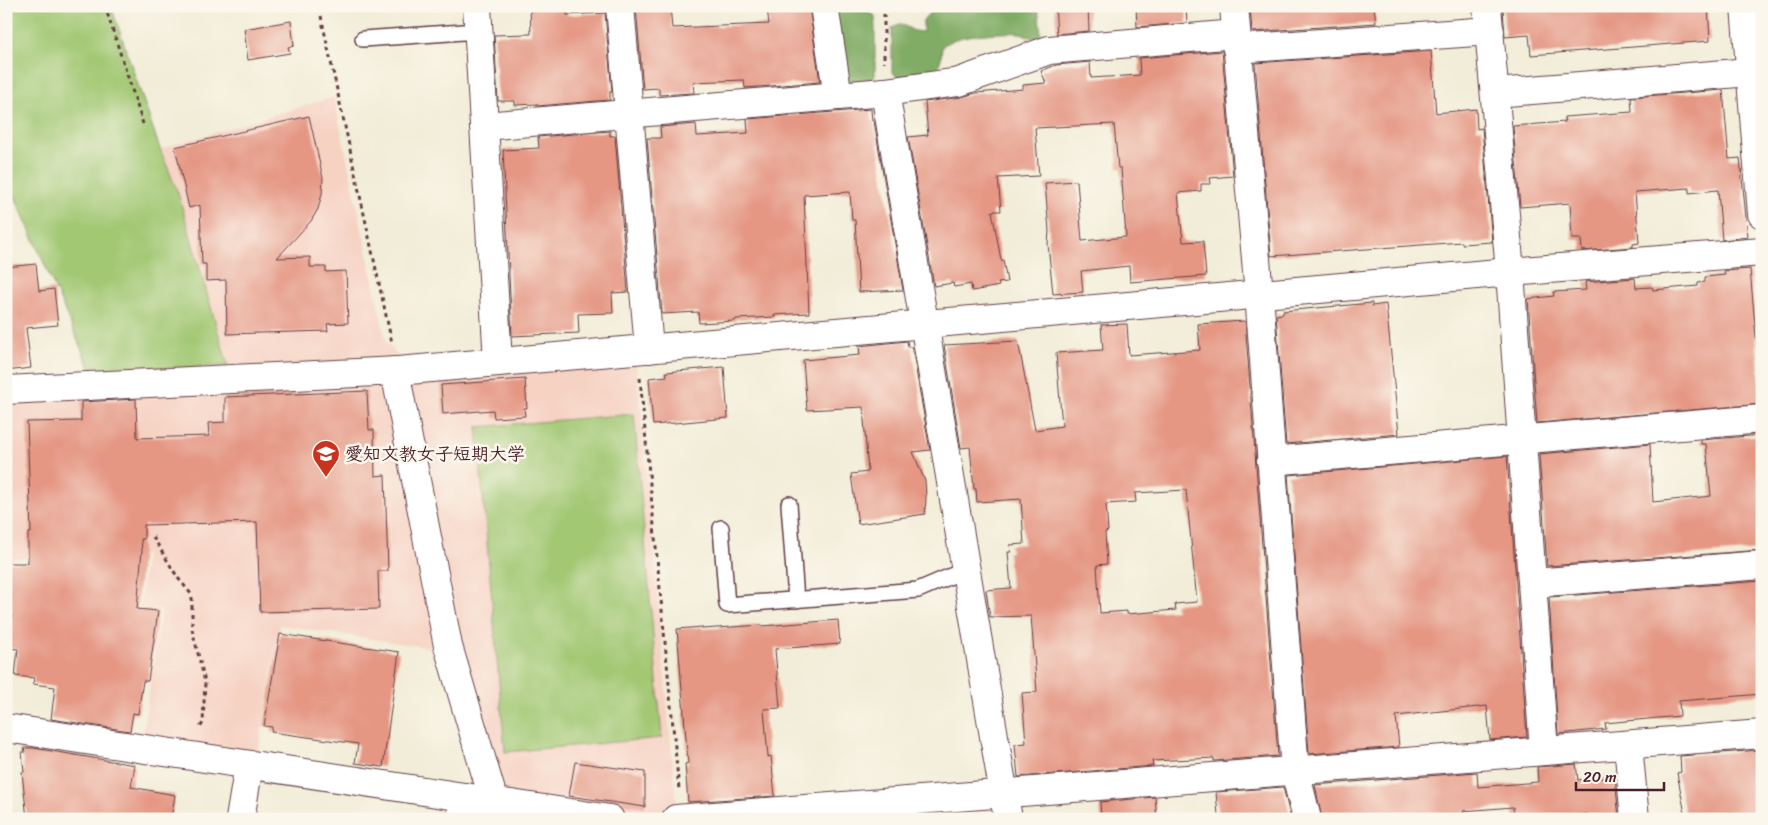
<svg xmlns="http://www.w3.org/2000/svg" width="1768" height="825" font-family="Sriracha,'Klee One',sans-serif">
<rect width="100%" height="100%" fill="#fbf7ec"/>
<filter id="ink" filterUnits="userSpaceOnUse"><feTurbulence type="fractalNoise" baseFrequency=".02" numOctaves="2"/><feDisplacementMap in="SourceGraphic" scale="10" xChannelSelector="R" yChannelSelector="G"/><feConvolveMatrix kernelMatrix="1 2 1 2 8 2 1 2 1" color-interpolation-filters="sRGB"/></filter>
<filter id="wash" filterUnits="userSpaceOnUse"><feTurbulence type="fractalNoise" baseFrequency=".0096" numOctaves="4" result="noise"/><feDisplacementMap in="SourceGraphic" scale="20" xChannelSelector="R" yChannelSelector="G"/><feGaussianBlur stdDeviation="1.12" result="paint"/><feColorMatrix in="noise" values="0 0 0 0 0 0 0 0 0 0 0 0 0 0 0 0 0 1.4 0 .05"/><feComposite in="paint" operator="in"/></filter>
<g filter="url(#wash)">
<rect width="100%" height="100%" fill="#f2edd8"/>
<path fill="#f6d2c3" d="M334 97 386 341 418 380 636 361 677 809 641 812 502 793 464 653 280 625 258 755 142 738 161 610 140 607 145 555 6 559V401L235 389 178 193 160 149Z"/>
<g fill="#a2c873" stroke="#76744f">
<path d="M6 6H111L160 149 178 193 228 366 91 371 6 176Z"/>
<path d="M634 414 662 738 505 752 477 427Z"/>
</g>
<g fill="#81ac65" stroke="#666648">
<path d="M845 6H862L875 16V76L872 80 855 83 847 80 836 10Z"/>
<path d="M936 6H1038L1041 34C1034 43 1029 35 1020 33 1005 32 970 34 956 39 951 40 946 44 942 46L941 59 937 70 911 77H897L892 72V28L901 24 914 31 923 32V20Z"/>
</g>
<g id="blocks">
<g fill="#e59784" fill-rule="evenodd">
<path d="M530 6H566L567 15 605 13 612 92H610V100L537 106V104L515 105V101H498L494 35 531 34Z"/>
<path d="M636 6H670L672 28 769 24 767 8 809 6 820 82 745 88 744 80 693 82 694 93 659 95V88L643 89Z"/>
<path d="M1055 6H1088L1089 31 1057 34Z"/>
<path d="M1136 6H1186L1187 23 1137 27Z"/>
<path d="M1250 6H1374L1376 23 1252 32Z"/>
<path d="M1527 6H1708L1710 41 1531 55 1529 35 1505 37 1503 9 1527 8Z"/>
<path d="M291 21 294 46 288 47 290 53 248 60 244 29Z"/>
<path d="M1222 51 1233 176 1210 178 1211 184H1201V191L1178 193 1183 242 1203 241 1206 276 1130 282 1129 266 1081 271 1083 292 1053 294 1048 244 1049 231 1045 183 1077 181 1082 241 1126 237 1121 168H1118L1114 124 1035 128 1039 176 998 178 1001 211H992L1001 260H1003L1007 282 998 283 999 286 972 291 971 284 954 287 953 283 934 286 908 137 928 135 925 102 961 97 976 93 1023 89V85L1046 83 1041 71 1056 65 1090 62 1091 78 1140 75 1139 58Z"/>
<path d="M1431 51 1436 113 1476 109 1477 129 1482 128 1492 242 1462 244V242L1271 256 1255 63Z"/>
<path d="M1723 90 1729 159 1740 158 1748 237 1722 240 1718 190 1689 193V188L1635 192 1639 243 1633 244V247L1582 251 1581 239H1572L1570 203 1520 207 1513 126 1565 122 1564 117 1632 112 1631 97Z"/>
<path d="M871 109 872 121H874L903 290 859 292 855 220H852L850 192 804 195 809 313 774 315 775 317 736 319 735 321 699 323 698 312 662 314 647 138H661L660 127 696 124 697 136 748 133 747 119Z"/>
<path d="M309 116 323 178 322 194 318 209 311 221 277 258 310 257V267H326V272L346 271 348 323 327 324 328 331 227 334 226 280 206 281V264H202L200 205 189 208 175 147Z"/>
<path d="M610 131V136H615L628 292 612 293 613 313 578 314 579 333 512 336 503 150 539 148 538 137Z"/>
<path d="M36 264 39 291 54 289 58 325 26 328 31 368 6 371V267Z"/>
<path d="M1750 269 1762 404 1537 423 1528 299 1554 296 1553 292 1586 290 1585 282 1635 278 1636 288 1652 287 1653 290 1698 286V283L1705 282V277L1725 275 1724 271Z"/>
<path d="M1372 303V306L1386 304 1399 434 1286 444 1276 315 1283 314V311Z"/>
<path d="M1245 321 1278 756 1214 761V758L1152 761 1153 766 1018 777 1015 744 1026 743 1022 693 1037 692 1031 616 990 617 986 590 1011 588 1008 552H1011L1010 545 1024 544 1021 499 977 502 976 489H974L970 447 961 448 944 345 1018 341 1035 430 1062 426 1056 353 1103 350 1101 325 1127 324 1129 355 1200 350 1198 324ZM1186 490 1197 602 1175 604 1176 610 1127 614V611L1100 613 1097 565 1107 564 1105 532 1108 531 1106 504 1136 502 1135 493Z"/>
<path d="M907 341 908 347H912L930 450 913 452 925 481 926 497 925 514 858 524 851 474 868 472 863 407 807 410 803 360 860 355 859 346Z"/>
<path d="M724 367 728 418 653 425 649 378 667 376 666 372Z"/>
<path d="M525 379 527 408H524L525 416 494 418 493 410 443 414 441 385Z"/>
<path d="M367 391 369 430H374L375 476 385 475 388 571H378L379 609 260 612 257 522 144 525V539H141L142 550 137 609 158 611 148 681H143L138 714 133 713 130 731 51 719 55 687 33 684 34 678 15 676 18 649 7 648 12 616H6V563H28V533H31L27 422 81 421V402L136 399 137 438 209 436 208 423 225 422V397Z"/>
<path d="M1762 435V550L1547 566 1539 454 1650 444 1653 502 1711 496 1706 444H1701V440Z"/>
<path d="M1507 456 1527 737 1490 740 1487 706 1396 716 1399 747 1309 754 1288 475Z"/>
<path d="M1762 581V694L1679 701 1680 716 1605 723 1606 729 1558 734 1549 597Z"/>
<path d="M838 620 840 644 775 649 780 708 764 709 768 757 771 756 775 796 688 802 685 764 688 763 677 629 702 627V629L762 625V626Z"/>
<path d="M280 634 399 652 383 767 355 763 358 744 271 732 272 727 264 726Z"/>
<path d="M24 748H33L135 765 131 787 175 795 171 819H27L22 772H24L22 752H25Z"/>
<path d="M1762 750V819H1686L1677 773 1681 772 1680 756Z"/>
<path d="M575 762 645 772V807L569 796Z"/>
<path d="M1576 764 1578 780 1615 777 1619 819H1588L1587 814 1536 819H1514L1513 807 1463 811 1464 819H1322L1315 785 1477 772 1478 787 1538 782 1537 767Z"/>
<path d="M1283 787 1291 819H1222L1221 815H1218L1216 792Z"/>
<path d="M1155 797 1157 819H1101L1100 802Z"/>
</g>
</g>
</g>
<g filter="url(#ink)">
<use href="#blocks" fill-opacity="0" stroke="#633e45" stroke-width="1"/>
<g fill="none" stroke-linecap="round" stroke-linejoin="round">
<defs>
<g id="service">
<path d="M363 39 478 31"/>
<path d="M789 504 796 600"/>
<path d="M721 528 727 605 918 590 965 570"/>
</g>
<g id="minor">
<path d="M477 6 498 362"/>
<path d="M620 6 649 349"/>
<path d="M824 6 838 96"/>
<path d="M1234 6 1259 294 1295 771 1307 819"/>
<path d="M1487 6 1510 272 1544 751"/>
<path d="M1745 6 1762 214"/>
<path d="M1237 49 1490 31"/>
<path d="M885 92 1008 819"/>
<path d="M1495 93 1762 71"/>
<path d="M484 126 885 92 959 82 1049 50 1236 34"/>
<path d="M395 371 448 646 498 815"/>
<path d="M6 390 398 371 1510 272 1762 252"/>
<path d="M1271 461 1762 419"/>
<path d="M1533 583 1762 565"/>
<path d="M6 728 610 819"/>
<path d="M1628 745 1635 819"/>
<path d="M240 819 249 765"/>
<path d="M460 819 467 797"/>
<path d="M676 819 1762 734"/>
</g>
</defs>
<use href="#service" stroke="#633e45" stroke-width="18"/>
<use href="#minor" stroke="#633e45" stroke-width="30"/>
<g stroke="#633e45" stroke-width="3" stroke-dasharray="4 4" stroke-linecap="butt">
<path d="M105 6 144 127"/>
<path d="M884 6V63"/>
<path d="M321 16 392 343"/>
<path d="M640 378 679 790"/>
<path d="M153 537 178 578 192 595V629L205 682 203 723 199 729"/>
</g>
<use href="#service" stroke="#fff" stroke-width="15"/>
<use href="#minor" stroke="#fff" stroke-width="28"/>
</g>
</g>
<defs>
<symbol id="university-pin" viewBox="-11 -11 22 30"><path d="M0 17L-7.5 6A9.5 9.5 0 1 1 7.5 6Z" fill="#c8321e" stroke="#fbf7ec"/><path d="M0-5L7-2L0 1L-7-2ZM-4 1L0 2.5L4 1V4Q0 6-4 4Z" fill="#fff"/></symbol>
</defs>
<g fill-rule="evenodd">
<use href="#university-pin" x="310" y="438" width="32" height="43"/>
</g>
<g text-anchor="middle" stroke-width="5" stroke-linejoin="round" paint-order="stroke">
<g font-size="18" font-weight="bold" fill="#4a1f2b" stroke="#fbf7ec" text-anchor="start">
<text x="345" y="460">愛知文教女子短期大学</text>
</g>
</g>
<rect width="1768" height="825" fill="none" stroke="#fbf7ec" stroke-width="25"/>
<path d="M1576 782v8h88v-8" fill="none" stroke="#4a1f2b" stroke-width="2.5"/>
<text x="1583" y="782" font-size="15" fill="#4a1f2b" stroke="#fbf7ec" stroke-width="4" paint-order="stroke">20 m</text>
</svg>
